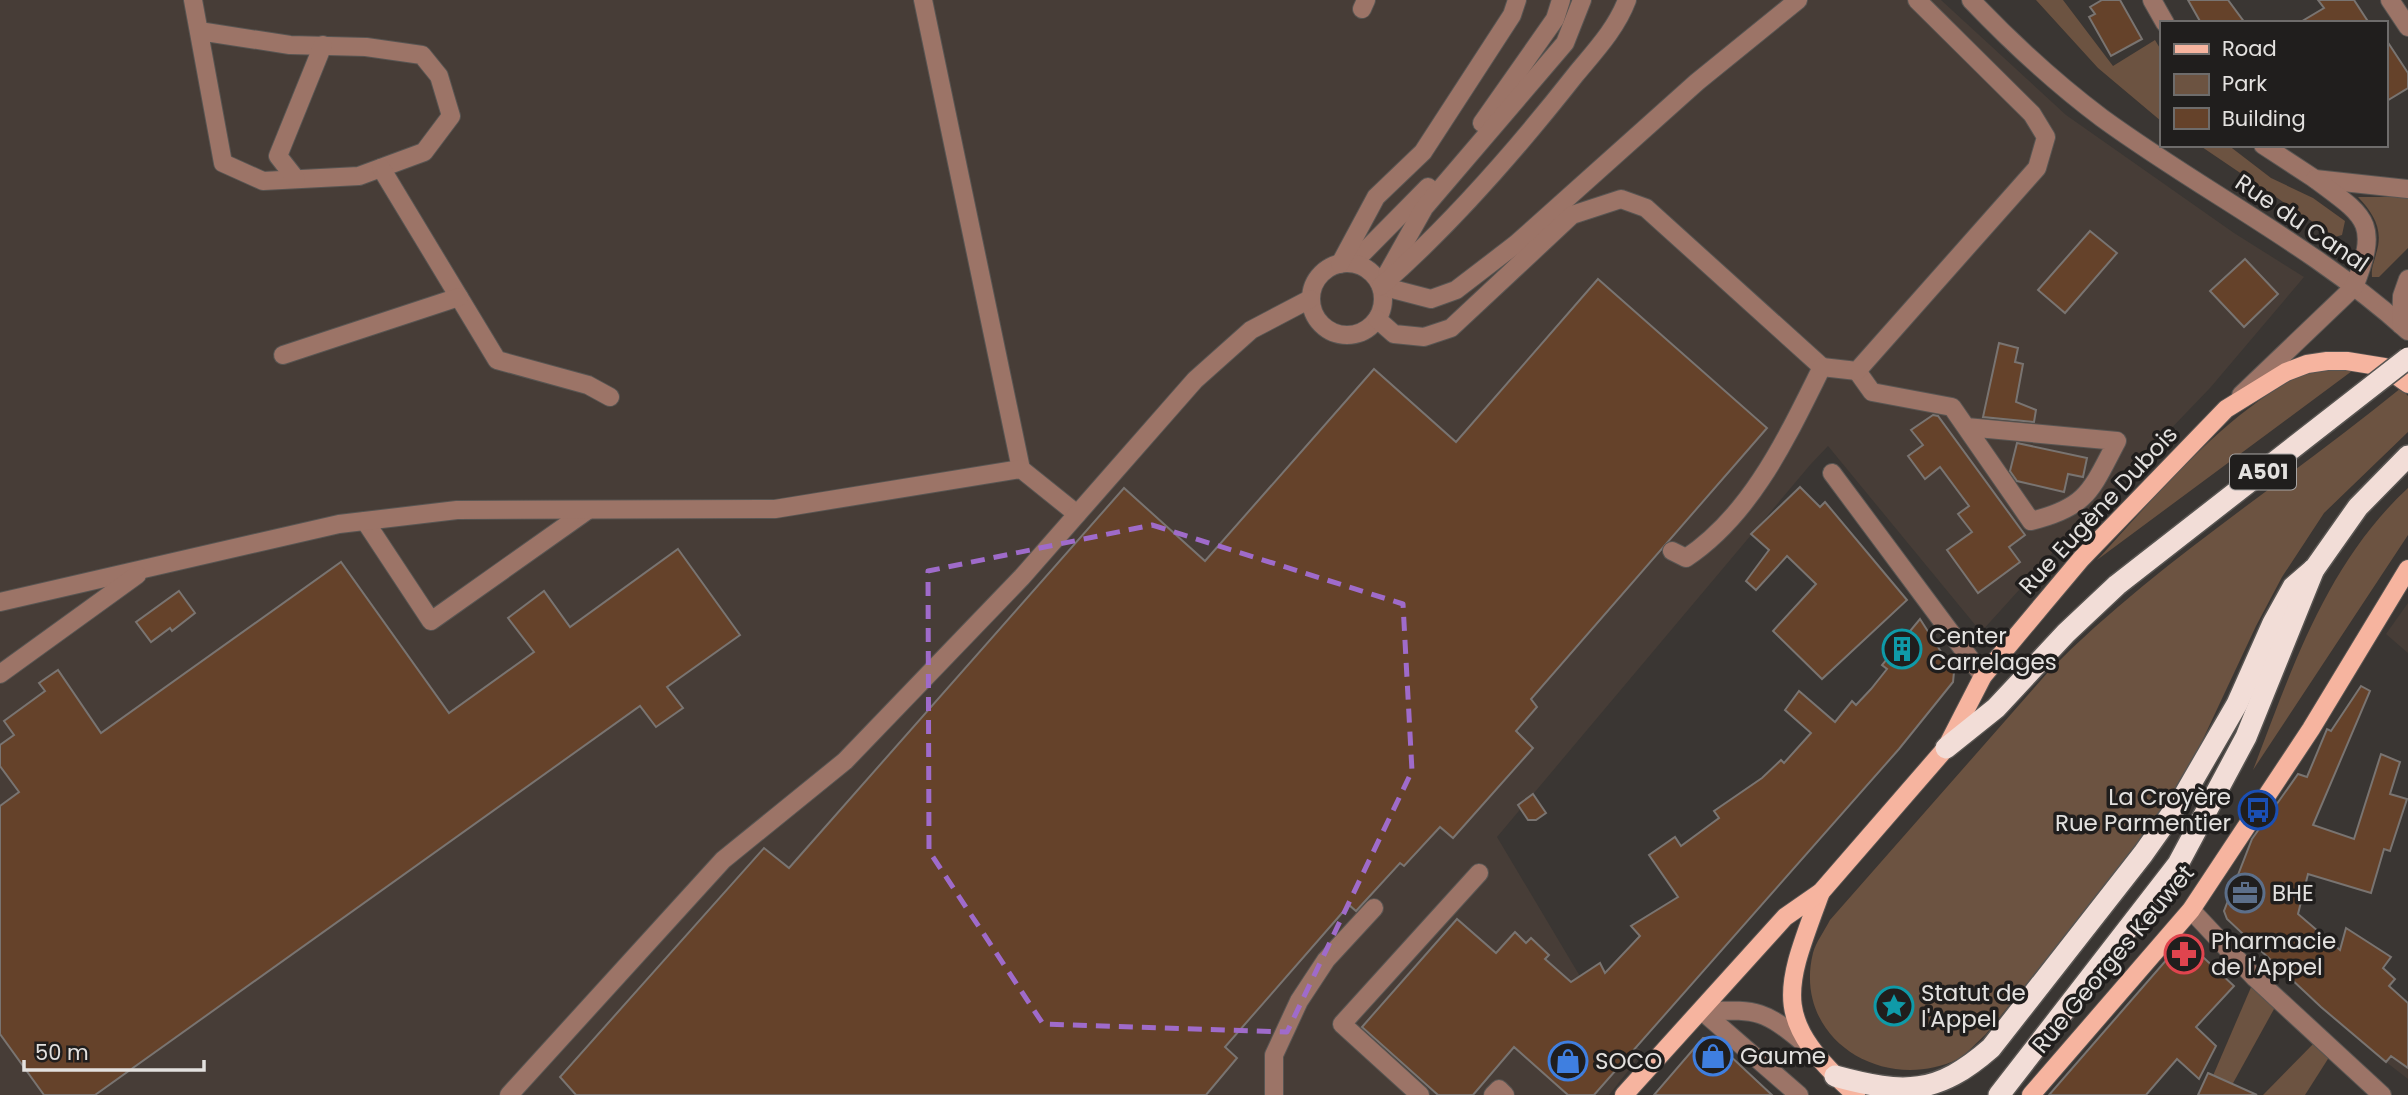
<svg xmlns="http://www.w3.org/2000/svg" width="2408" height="1095" font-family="Poppins,sans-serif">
<rect width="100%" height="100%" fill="#3a3633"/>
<g fill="#473d37">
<path d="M0 0H1941L2066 115 2234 233 2304 277 2210 388 2066 538 1981 632 1828 446 1810 465 1497 837 1606 1020 1643 1052 1609 1095H0Z"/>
<path d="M2408 603V653L2386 634Z"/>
<path d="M2408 1037V1079L2386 1062Z"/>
</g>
<g fill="#6c5341">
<path d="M2036 0H2063L2113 66 2155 40 2161 50V121L2098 68Z"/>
<path d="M2199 145H2228L2271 178 2313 198 2345 221 2342 235 2335 237Z"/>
<path d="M2358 197H2408V248L2379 277H2372C2371 268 2374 263 2376 254 2384 230 2374 214 2358 197Z"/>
<path d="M2312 370 2352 371 2097 560C2156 496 2231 405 2312 370Z"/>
<path d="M2401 388 2408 396V432L2324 513 2282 577 2256 626 2189 769 2141 842 1986 1034C1977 1042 1968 1053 1958 1059 1883 1095 1792 1038 1813 953 1816 942 1825 930 1830 920L2049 671C2154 564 2285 483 2401 388Z"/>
<path d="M2408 488V535L2253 770C2292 669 2326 564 2408 488Z"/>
<path d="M2255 978 2279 1000 2232 1085 2212 1078Z"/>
<path d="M2319 1038 2333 1051 2305 1095H2263Z"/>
</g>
<g fill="#65422a" stroke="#797471" stroke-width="2">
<path d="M2102 0H2120L2142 39 2111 56 2089 17 2095 14 2090 7Z"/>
<path d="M2188 0H2228L2245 23H2201Z"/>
<path d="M2318 0H2354L2369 23H2299L2324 8Z"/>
<path d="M2385 38 2408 73V88L2385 102Z"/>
<path d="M2090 231 2117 253 2065 313 2038 290Z"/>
<path d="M2245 259 2278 294 2244 327 2210 291Z"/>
<path d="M1598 279 1767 428 1531 699 1537 707 1516 731 1533 748 1453 838 1440 827 1404 866 1400 863 1356 911 1349 905 1225 1047 1237 1058 1206 1095H576L560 1077 764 848 789 868 1124 488 1205 561 1374 369 1456 442Z"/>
<path d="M1999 343 2018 348 2015 362 2023 364 2016 402 2036 410 2034 422 1983 417Z"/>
<path d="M1933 415 1938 416 2025 535 2009 547 2020 562 1978 593 1947 550 1972 532 1958 514 1969 506 1940 467 1925 479 1908 456 1923 445 1911 430Z"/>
<path d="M2017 443 2087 458 2083 477 2068 474 2064 492 2017 481 2010 471Z"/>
<path d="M1800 487 1820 507 1825 502 1907 600 1822 679 1773 631 1816 584 1787 556 1756 590 1746 581 1769 550 1751 534Z"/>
<path d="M678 549 740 635 667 687 683 708 656 727 640 706 95 1095H44L0 1034V806L19 792 0 766V745L14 735 4 721 45 691 39 683 58 670 101 733 341 562 449 713 534 652 508 618 544 591 570 627Z"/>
<path d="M179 591 195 613 172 631 170 628 151 642 136 622Z"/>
<path d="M1920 619 1954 672 1953 682 1899 749 1594 1095H1568L1514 1047 1473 1095H1438L1362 1027 1457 919 1496 953 1515 932 1526 943 1531 938 1549 955 1545 959 1571 982 1600 963 1605 973 1640 936 1631 926 1678 897 1649 855 1675 837 1681 846 1719 818 1714 811 1762 778 1781 760 1784 763 1811 733 1785 710 1799 691 1835 722 1852 701 1856 705 1871 689 1887 669 1882 665Z"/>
<path d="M2361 686 2370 691 2313 825 2354 839 2381 754 2400 762 2390 794 2407 799 2390 851 2384 849 2371 893 2308 874 2298 914 2340 950 2346 928 2391 957 2383 968 2395 979 2389 986 2408 1003V1068L2391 1056 2386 1062 2321 1007 2227 919 2224 911 2252 839 2298 774 2307 777 2327 729 2331 731Z"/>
<path d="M1533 794 1546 813 1536 820H1528L1518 805Z"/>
<path d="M2181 943 2189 944 2234 986 2196 1027 2216 1046 2199 1079 2177 1059 2146 1095H2049Z"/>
<path d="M1703 1038H1711L1772 1095H1654Z"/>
<path d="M2208 1073 2257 1095H2198Z"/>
</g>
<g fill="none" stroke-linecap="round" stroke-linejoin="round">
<defs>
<g id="minor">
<path d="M193 0 223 163 263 181 359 176 424 152 451 116 439 76 422 55 366 47 290 45 199 31"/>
<path d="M923 0 1021 469"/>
<path d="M1971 0C2012 43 2054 82 2102 118 2202 191 2315 247 2408 331"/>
<path d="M2152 0 2165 23"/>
<path d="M2390 0 2408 27"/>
<path d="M1362 9 1366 0"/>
<path d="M1482 123 1555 19 1561 0"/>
<path d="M2263 145 2315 179 2408 189"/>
<path d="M381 168 497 360 588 385 610 397"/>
<path d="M296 179 278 156 323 45"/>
<path d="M1353 263 1428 187"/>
<circle cx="1347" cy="299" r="36"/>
<path d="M1340 264 1376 197 1423 152 1512 15 1517 0"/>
<path d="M1387 274 1424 208 1565 43 1582 0"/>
<path d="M1381 286 1431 299 1456 290 1516 244 1697 82 1798 0"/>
<path d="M1381 286C1452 224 1517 149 1576 74 1595 51 1616 29 1627 0"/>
<path d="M1377 319 1394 334 1424 337 1451 328 1572 215 1621 199 1646 208 1822 367"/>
<path d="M2401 325 2402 296 2408 279"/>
<path d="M283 355 459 297"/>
<path d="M1857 371 1872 392 1952 407 2031 521C2088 507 2091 490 2117 441L1966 427"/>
<path d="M2241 395 2354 287C2380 222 2366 217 2315 179"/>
<path d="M1832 473 1983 676"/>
<path d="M365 521 431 621 588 510"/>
<path d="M1672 551 1686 558C1752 514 1787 437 1822 367L1857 371 2037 168 2046 137 2032 114 1917 0"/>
<path d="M0 602 339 524 457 510 775 509 1021 469 1077 514"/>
<path d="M0 674 137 575"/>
<path d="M2191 910 2255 978 2382 1095"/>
<path d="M1702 1011 1799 1095"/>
<path d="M1702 1011C1757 1010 1762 1008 1805 1044"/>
<path d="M509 1095 723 860 845 761 1022 577 1195 380 1251 330 1310 299"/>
<path d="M1274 1095V1055L1299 1001 1326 960 1374 908"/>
<path d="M1420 1095 1342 1024 1479 873"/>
<path d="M1493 1095 1499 1089 1505 1095"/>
</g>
<g id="major">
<path d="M1821 892C1784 992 1770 1018 1856 1095"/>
<path d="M1624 1095 1785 917 1821 892 1946 748 1983 676 2044 603 2081 559 2226 409 2286 372 2307 364 2327 361H2347L2384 367 2408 384"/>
<path d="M2031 1095 2191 910 2311 729 2408 569"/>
</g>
<g id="highway">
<path d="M1946 748 1996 708 2066 633 2117 585"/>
<path d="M1835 1076C1905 1095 1937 1095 1991 1048L2143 854 2182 799 2237 704 2273 623 2293 587 2315 568 2358 507 2408 456"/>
<path d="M1999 1095 2178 864 2246 737 2314 569"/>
</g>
</defs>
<use href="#minor" stroke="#585552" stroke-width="20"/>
<use href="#major" stroke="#585552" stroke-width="20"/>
<use href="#highway" stroke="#585552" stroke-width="24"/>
<use href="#minor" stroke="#9c7467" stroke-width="18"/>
<use href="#major" stroke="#f6b49f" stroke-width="18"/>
<use href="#highway" stroke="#f2ddd7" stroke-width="21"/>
<defs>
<path id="highway-bridge" d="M2117 585 2408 358"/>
</defs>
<use href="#highway-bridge" stroke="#585552" stroke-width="24" stroke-linecap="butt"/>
<use href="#highway-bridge" stroke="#f2ddd7" stroke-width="21"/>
</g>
<path fill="none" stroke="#9f6bca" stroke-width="5" stroke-dasharray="14 9" stroke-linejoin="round" d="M1152 525 1403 604 1412 771 1287 1032 1043 1024 929 851 928 571Z"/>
<defs>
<symbol id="building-ring" viewBox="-11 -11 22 22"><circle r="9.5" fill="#201e1d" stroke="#0f9aa8" stroke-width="1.5"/><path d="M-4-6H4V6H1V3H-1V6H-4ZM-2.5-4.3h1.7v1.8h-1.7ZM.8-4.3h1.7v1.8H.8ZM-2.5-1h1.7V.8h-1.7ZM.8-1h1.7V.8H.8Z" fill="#0f9aa8"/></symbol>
<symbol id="bus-ring" viewBox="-11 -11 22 22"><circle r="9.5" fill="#201e1d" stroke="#1a4fb4" stroke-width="1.5"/><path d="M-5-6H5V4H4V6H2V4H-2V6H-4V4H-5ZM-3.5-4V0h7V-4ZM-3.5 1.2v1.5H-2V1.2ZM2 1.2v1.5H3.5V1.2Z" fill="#1a4fb4"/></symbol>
<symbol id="office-ring" viewBox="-11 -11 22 22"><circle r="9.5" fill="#201e1d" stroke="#5c6f8a" stroke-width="1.5"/><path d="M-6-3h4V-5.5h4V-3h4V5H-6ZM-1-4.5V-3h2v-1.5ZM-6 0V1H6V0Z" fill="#5c6f8a"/></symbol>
<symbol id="pharmacy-ring" viewBox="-11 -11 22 22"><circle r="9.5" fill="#201e1d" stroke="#e0444e" stroke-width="1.5"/><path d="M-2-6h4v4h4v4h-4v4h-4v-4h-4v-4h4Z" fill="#e0444e"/></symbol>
<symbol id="sight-ring" viewBox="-11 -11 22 22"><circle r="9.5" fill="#201e1d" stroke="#0f9aa8" stroke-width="1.5"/><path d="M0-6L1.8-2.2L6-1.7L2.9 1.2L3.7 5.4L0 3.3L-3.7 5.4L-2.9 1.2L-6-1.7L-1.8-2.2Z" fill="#0f9aa8"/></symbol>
<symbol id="shop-ring" viewBox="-11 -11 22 22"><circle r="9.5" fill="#201e1d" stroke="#3f7fe0" stroke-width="1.5"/><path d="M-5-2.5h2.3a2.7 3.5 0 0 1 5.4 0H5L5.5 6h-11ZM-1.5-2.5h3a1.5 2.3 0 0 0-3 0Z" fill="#3f7fe0"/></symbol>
</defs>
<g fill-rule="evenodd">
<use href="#building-ring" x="1880" y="627" width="44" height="44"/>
<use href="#bus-ring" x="2236" y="788" width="44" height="44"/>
<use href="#office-ring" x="2223" y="871" width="44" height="44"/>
<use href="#pharmacy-ring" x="2162" y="932" width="44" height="44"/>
<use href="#sight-ring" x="1872" y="984" width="44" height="44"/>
<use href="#shop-ring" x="1691" y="1034" width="44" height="44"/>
<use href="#shop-ring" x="1546" y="1039" width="44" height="44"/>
</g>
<g text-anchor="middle" stroke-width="7" stroke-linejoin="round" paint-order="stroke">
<rect fill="#201e1d" stroke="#a8a6a5" stroke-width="2" x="2230" y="454.5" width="66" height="35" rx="5"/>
<g font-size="21" font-weight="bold" fill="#e3e1df">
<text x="2263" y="479">A501</text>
</g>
<g font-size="23" fill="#e3e1df" stroke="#201e1d">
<text transform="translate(2302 223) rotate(34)" y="8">Rue du Canal</text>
<text transform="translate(2098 510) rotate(-47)" y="8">Rue Eugène Dubois</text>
<text transform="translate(2113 959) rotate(-50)" y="8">Rue Georges Keuwet</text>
</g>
<g font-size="23" fill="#e3e1df" stroke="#201e1d" text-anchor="start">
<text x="1929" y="644">Center<tspan x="1929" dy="26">Carrelages</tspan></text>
<text x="2231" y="805" text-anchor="end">La Croyère<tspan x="2231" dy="26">Rue Parmentier</tspan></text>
<text x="2272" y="901">BHE</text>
<text x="2211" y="949">Pharmacie<tspan x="2211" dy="26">de l'Appel</tspan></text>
<text x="1921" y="1001">Statut de<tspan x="1921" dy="26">l'Appel</tspan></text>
<text x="1740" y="1064">Gaume</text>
<text x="1595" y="1069">SOCO</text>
</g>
</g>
<rect x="2160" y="21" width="228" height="126" fill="#201e1d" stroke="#6e6c6b" stroke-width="2"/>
<rect x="2174" y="44" width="35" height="10" fill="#f6b49f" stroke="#6e6c6b" stroke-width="2"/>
<text x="2222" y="56" font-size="21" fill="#e3e1df">Road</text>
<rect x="2174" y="74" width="35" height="21" fill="#6c5341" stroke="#6e6c6b" stroke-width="2"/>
<text x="2222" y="91" font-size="21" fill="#e3e1df">Park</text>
<rect x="2174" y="108" width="35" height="21" fill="#65422a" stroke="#6e6c6b" stroke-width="2"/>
<text x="2222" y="126" font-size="21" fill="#e3e1df">Building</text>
<path d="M24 1060v10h180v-10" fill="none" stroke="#e3e1df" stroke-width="3.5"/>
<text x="35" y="1060" font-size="21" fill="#e3e1df" stroke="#201e1d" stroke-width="5" paint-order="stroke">50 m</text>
</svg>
